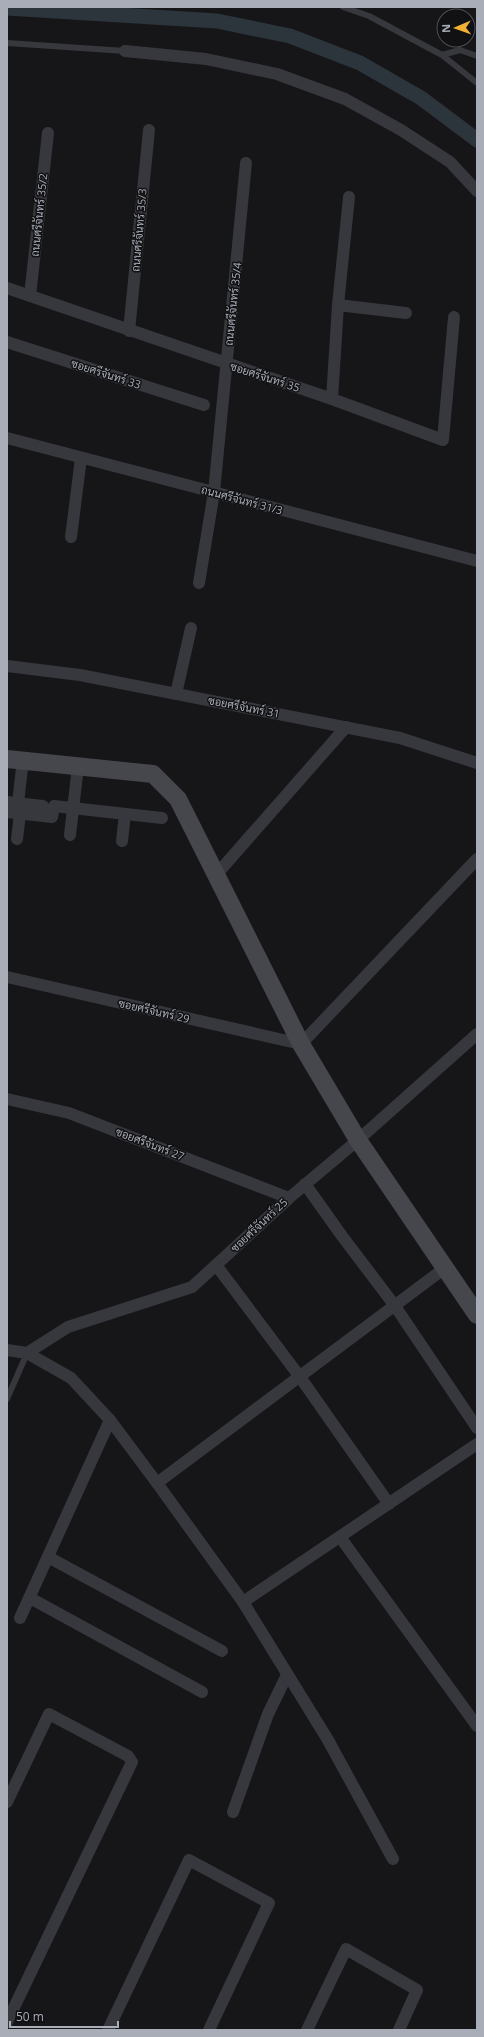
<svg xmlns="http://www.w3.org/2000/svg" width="484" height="2037" font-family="'Open Sans',Sarabun,sans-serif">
<rect width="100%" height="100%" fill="#161618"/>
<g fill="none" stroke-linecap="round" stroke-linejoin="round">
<path stroke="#2c353c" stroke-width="15" d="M7 8 217 21 290 36 360 63 421 98 477 140"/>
<g stroke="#37383d" stroke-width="6">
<path d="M343 7 369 16 442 55 477 83"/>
<path d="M7 43 125 51"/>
<path d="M442 55 460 50 477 56"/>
<path d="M7 1399 27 1353"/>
</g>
<g stroke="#37383d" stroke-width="12">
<path d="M125 51 206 59 277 74 345 99 401 130 450 162 477 191"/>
<path d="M7 288 332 399 338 305 349 197"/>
<path d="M30 296 48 133"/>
<path d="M338 305 406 313"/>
<path d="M129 331 149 130"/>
<path d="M7 342 204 405"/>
<path d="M332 399 443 440 454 317"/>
<path d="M7 438 477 561"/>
<path d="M71 537 81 458"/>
<path d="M199 583 214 492 246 163"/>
<path d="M7 666 80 675 400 738 477 763"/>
<path d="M176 694 191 628"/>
<path d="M7 802 43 806"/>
<path d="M18 803 22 768"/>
<path d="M7 812 52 817 54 806 162 818"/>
<path d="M70 835 77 775"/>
<path d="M17 839 20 814"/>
<path d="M122 841 125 814"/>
<path d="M216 875 346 727"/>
<path d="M7 977 301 1044 477 859"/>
<path d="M7 1099 69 1113 289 1198"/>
<path d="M305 1184 342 1236 395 1306 477 1428"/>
<path d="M216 1265 300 1377 389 1504"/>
<path d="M7 1350 27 1353 68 1327 192 1287 289 1198 358 1140 477 1034"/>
<path d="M27 1353 71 1378 110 1420 157 1483 243 1602 328 1740 393 1859"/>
<path d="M157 1483 445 1268"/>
<path d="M340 1537 477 1726"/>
<path d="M48 1557 222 1651"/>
<path d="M30 1598 202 1692"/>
<path d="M243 1602 477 1444"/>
<path d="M20 1618 110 1420"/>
<path d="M7 1802 49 1714 128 1756 132 1762 7 2022"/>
<path d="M233 1812 268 1714 287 1675"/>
<path d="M108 2030 189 1860 269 1903 209 2030"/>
<path d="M307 2030 346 1949 417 1990 399 2030"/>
</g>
<path stroke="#45474d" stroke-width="18" d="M7 759 153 774 178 799 301 1044 358 1140 477 1315"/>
</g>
<g text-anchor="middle" stroke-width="3" stroke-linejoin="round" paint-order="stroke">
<g font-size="11" fill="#a8adb8" stroke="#111113">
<text transform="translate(39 215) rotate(-84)" y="4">ถนนศรีจันทร์ 35/2</text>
<text transform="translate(139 230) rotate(-85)" y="4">ถนนศรีจันทร์ 35/3</text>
<text transform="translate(233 304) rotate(-84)" y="4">ถนนศรีจันทร์ 35/4</text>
<text transform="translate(106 374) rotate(18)" y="4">ซอยศรีจันทร์ 33</text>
<text transform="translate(265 377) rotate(18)" y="4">ซอยศรีจันทร์ 35</text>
<text transform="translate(242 500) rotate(15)" y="4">ถนนศรีจันทร์ 31/3</text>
<text transform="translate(244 707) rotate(11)" y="4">ซอยศรีจันทร์ 31</text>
<text transform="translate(154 1011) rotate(13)" y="4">ซอยศรีจันทร์ 29</text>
<text transform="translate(150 1144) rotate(21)" y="4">ซอยศรีจันทร์ 27</text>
<text transform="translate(259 1225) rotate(-43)" y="4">ซอยศรีจันทร์ 25</text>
</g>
</g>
<rect width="484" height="2037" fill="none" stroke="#a8adb8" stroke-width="16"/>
<g transform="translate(456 28) rotate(268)"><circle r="19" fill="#111113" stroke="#4d4f55"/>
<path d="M0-3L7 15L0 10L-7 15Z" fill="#f2b134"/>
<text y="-6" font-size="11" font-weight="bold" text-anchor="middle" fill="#a8adb8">N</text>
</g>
<path d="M10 2021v6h108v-6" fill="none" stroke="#a8adb8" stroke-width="2"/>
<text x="16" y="2021" font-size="12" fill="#a8adb8" stroke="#111113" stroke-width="3" paint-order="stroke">50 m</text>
</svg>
